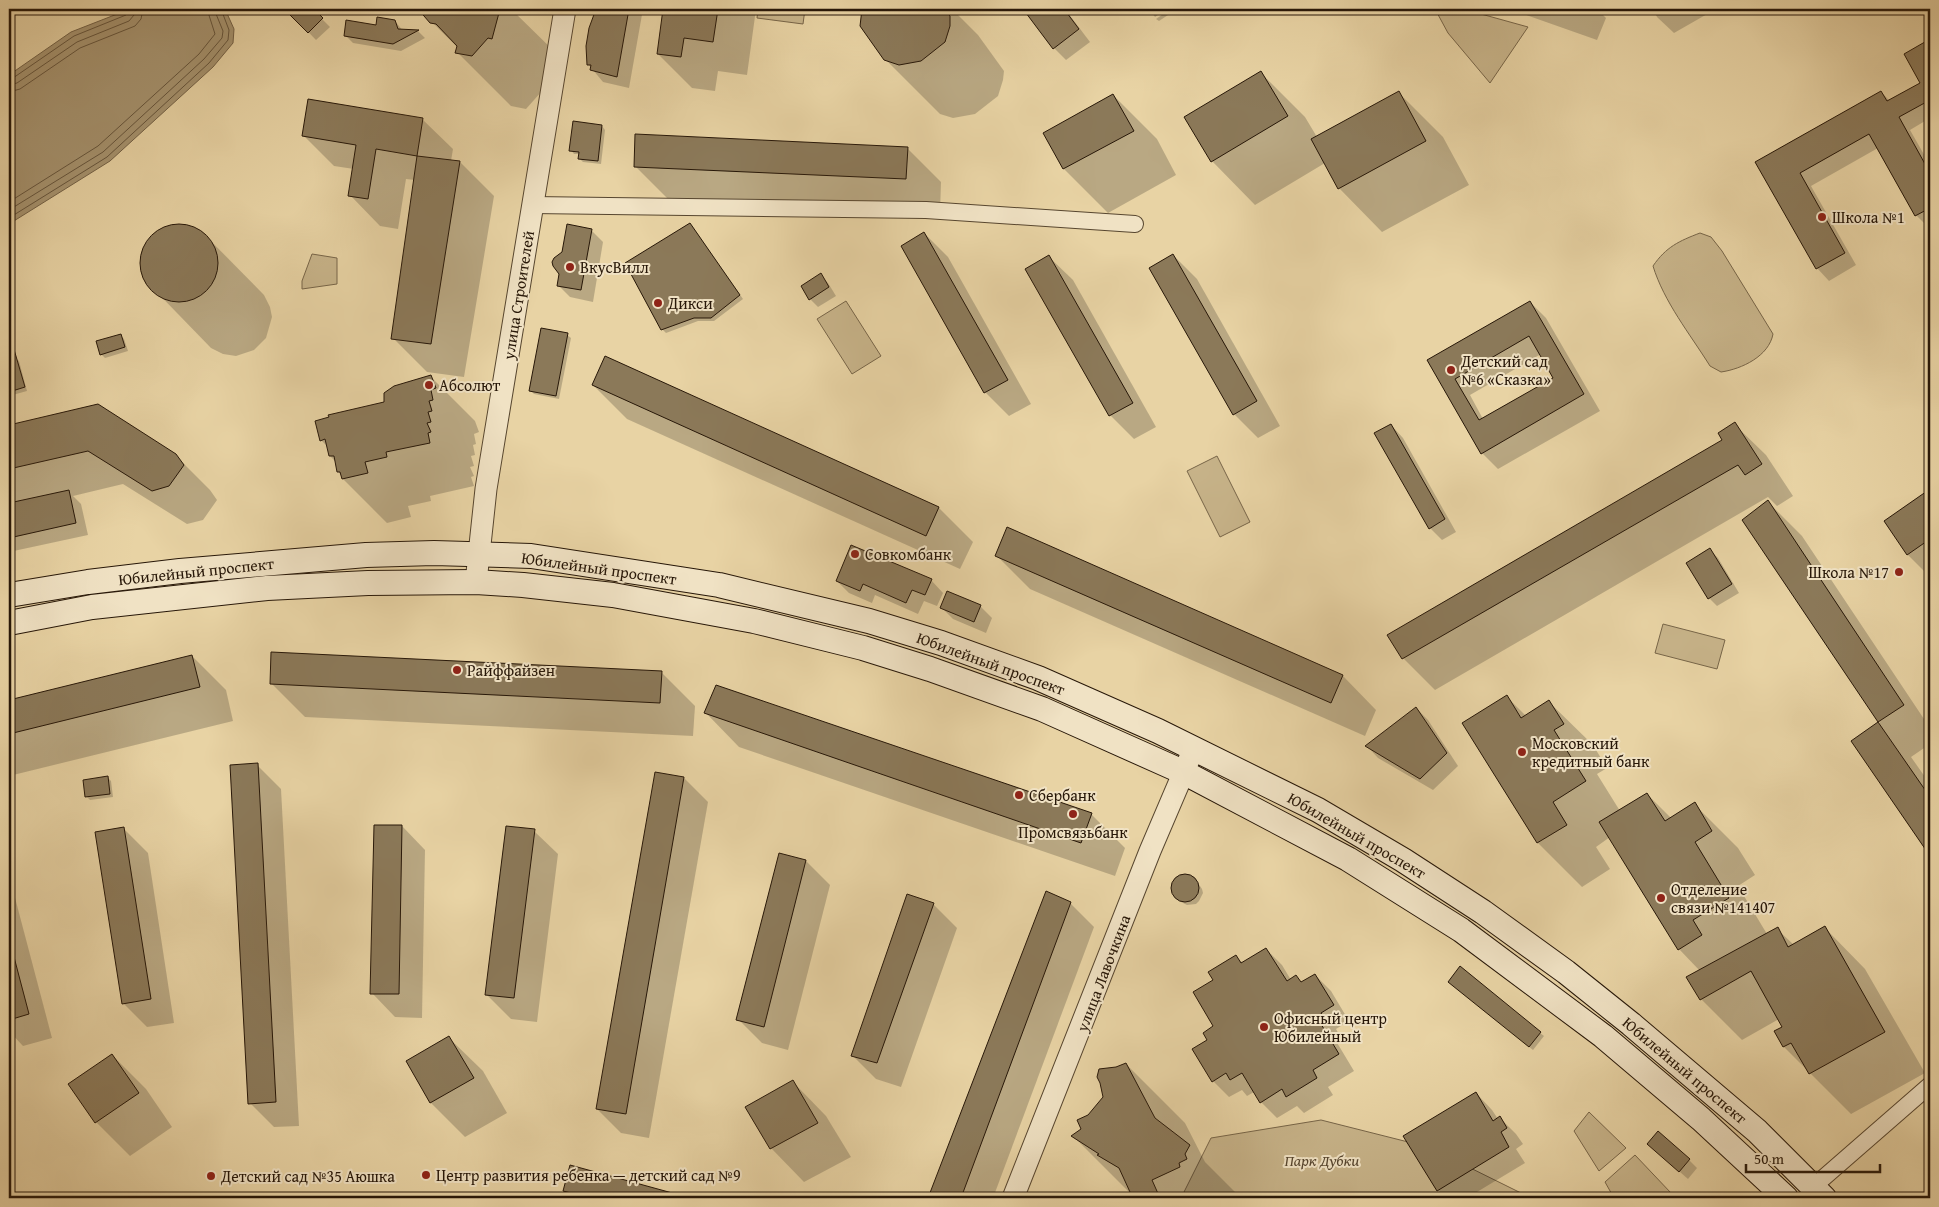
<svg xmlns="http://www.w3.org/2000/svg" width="1939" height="1207" font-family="'Gentium Book Plus',serif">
<rect width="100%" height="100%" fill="#e8d3a4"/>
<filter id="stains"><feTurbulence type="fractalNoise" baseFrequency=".004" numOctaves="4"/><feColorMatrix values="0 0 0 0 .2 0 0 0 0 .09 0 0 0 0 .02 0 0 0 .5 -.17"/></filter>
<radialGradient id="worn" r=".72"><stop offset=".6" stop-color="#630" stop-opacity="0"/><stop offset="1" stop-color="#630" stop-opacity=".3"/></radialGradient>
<g fill="#c7b389" stroke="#776548">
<path d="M758 9H805L803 24 757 18Z"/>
<path d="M1435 9H1463L1528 27 1490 83 1448 33Z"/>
<path d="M1700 233 1711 237 1722 251 1773 334C1769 356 1742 369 1721 372L1710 366C1690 334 1664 302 1653 266 1666 247 1679 241 1700 233Z"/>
<path d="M312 254 337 258V284L302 289V281Z"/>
<path d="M846 301 881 356 852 374 817 319Z"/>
<path d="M1217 456 1250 522 1220 537 1187 471Z"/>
<path d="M1663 624 1725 640 1717 669 1655 653Z"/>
<path d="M1589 1112 1626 1148 1599 1171 1574 1131Z"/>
<path d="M1321 1120 1428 1147 1523 1194 1526 1198H1181L1211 1138Z"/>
<path d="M1635 1155 1671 1193 1662 1198H1614L1605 1182Z"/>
</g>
<path fill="#a6936f" stroke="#736146" d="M130 9H225L234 29 233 43 213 67 110 161 9 224V75L71 32Z"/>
<g fill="#0003" fill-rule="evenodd">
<path d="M294 9H312L330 27 316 40 290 13Z"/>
<path d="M424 9H511L556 53 542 91 526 109 511 106 457 52 458 48 424 14Z"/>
<path d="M602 9H643L629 88 603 82 588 64Z"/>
<path d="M665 9H756L747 75 718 71 715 91 692 88 658 54Z"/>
<path d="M863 9H952L978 35 1004 71 1003 80 998 96 975 114 953 118 940 114 885 59 862 15Z"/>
<path d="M1031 9H1065L1090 42 1066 60 1054 48 1027 12Z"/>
<path d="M1149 9H1164L1165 10 1155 17Z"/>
<path d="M1509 9H1597L1606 18 1597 40Z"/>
<path d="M1653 9H1716L1674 33 1657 17Z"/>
<path d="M1166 12 1168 15 1159 21 1156 19Z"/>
<path d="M395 21 403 31H418L425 38 401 51 353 43 345 35Z"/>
<path d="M1930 41V118L1910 130 1930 165V226L1928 227 1916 215 1878 148 1811 186 1856 265 1829 281 1817 268 1757 163 1881 92 1890 101 1922 83 1905 55Z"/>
<path d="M1261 73 1305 117 1317 137 1399 93 1443 137 1469 185 1382 232 1339 188 1325 163 1255 205 1212 161Z"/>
<path d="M1113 95 1157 139 1176 175 1108 213 1064 169 1044 133Z"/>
<path d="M422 119 453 149 451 161 460 162 494 196 464 377 427 372 393 338 415 180 406 179 398 229 380 226 350 195 354 169 334 166 303 135Z"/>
<path d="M602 126 605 130 601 164 583 162 580 159V154H574L571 150Z"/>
<path d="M907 148 941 182 940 213 669 200 635 166Z"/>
<path d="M178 225 191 227 203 233 264 295 270 307 272 317 266 338 254 350 236 356 223 354 211 348 145 280 141 265 142 252 147 242 156 233 165 228Z"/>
<path d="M693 228 743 299 714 321H698L666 333 662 329Z"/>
<path d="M591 230 603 242 593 302 570 297 558 285Z"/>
<path d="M924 233 948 257 1031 404 1009 416 985 392 902 246Z"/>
<path d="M1173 255 1197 279 1280 426 1258 438 1234 414Z"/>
<path d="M1049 257 1073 280 1156 427 1134 439 1110 415 1027 269Z"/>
<path d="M821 275 828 283 836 296 818 307 810 299Z"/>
<path d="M1530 302 1546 318 1600 411 1498 469 1482 453 1429 361ZM1541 354 1554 378 1483 419 1470 395Z"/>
<path d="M120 335 124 339 128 351 105 358 101 354Z"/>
<path d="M567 335 571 338 559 399 534 394 531 391Z"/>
<path d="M606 357 939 508 973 542 960 569 627 419 593 385Z"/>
<path d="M15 358 19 361 27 391 9 396V360Z"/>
<path d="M431 377 475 421 479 432 474 434 476 444 473 445 475 455 471 456 474 466 470 467 474 476 471 477 474 486 430 496 431 501 408 506 411 517 387 523 343 479 339 472 336 462 330 456 328 447 321 440Z"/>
<path d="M98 406 175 455 210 490 217 500 203 520 187 524 123 484 73 496 81 504 88 535 9 552V426Z"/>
<path d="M1734 424 1766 455 1793 496 1777 506 1768 497 1435 690 1403 658 1724 441Z"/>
<path d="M1391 425 1403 438 1456 532 1442 540 1430 528Z"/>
<path d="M1930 490V567L1924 571 1908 555 1885 521Z"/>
<path d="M1768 502 1802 536 1930 728V744L1911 757 1930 784V854L1853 742 1880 723 1743 520Z"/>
<path d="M1710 550 1718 558 1739 593 1717 606 1709 598Z"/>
<path d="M996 555 1343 676 1376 710 1365 736 1030 589Z"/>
<path d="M931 580 943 593 937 606 924 601 918 614 875 595 872 603 849 593 837 581Z"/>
<path d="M980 606 992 618 986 633 953 619 941 607Z"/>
<path d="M192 656 226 690 233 721 9 776V701Z"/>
<path d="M661 672 695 706 693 736 305 717 271 683Z"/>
<path d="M1507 697 1526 716 1549 702 1593 745 1607 768 1597 774 1620 811 1647 794 1671 818 1694 804 1738 848 1755 875 1738 886 1767 934 1777 929 1794 945 1825 928 1865 969 1925 1073 1851 1114 1784 1047 1776 1032 1784 1027 1779 1019 1742 1040 1701 999 1700 971 1679 949 1610 837 1596 847 1610 869 1582 887 1538 843 1464 724Z"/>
<path d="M1416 708 1428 720 1458 766 1433 790 1378 758 1367 746Z"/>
<path d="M706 713 1091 814 1125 848 1115 876 739 747Z"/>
<path d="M257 765 281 789 299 1126 274 1127 250 1103Z"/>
<path d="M108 778 111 781 113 797 90 800 86 796Z"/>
<path d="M684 778 708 802 649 1138 621 1133 597 1109Z"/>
<path d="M402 826 425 850 422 1018 395 1017 372 993Z"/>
<path d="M124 829 148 853 174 1023 147 1027 123 1003Z"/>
<path d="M534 831 558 854 537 1022 511 1019 487 995Z"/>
<path d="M806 861 830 885 788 1050 762 1043 738 1019Z"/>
<path d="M1185 874 1194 877 1202 889 1203 893 1199 901 1196 904 1187 905 1179 901 1175 897 1172 888 1174 880 1181 875Z"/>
<path d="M9 875 52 1038 23 1046 9 1031Z"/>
<path d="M1047 893 1070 903 1094 927 993 1198H929Z"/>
<path d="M933 904 957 928 901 1087 876 1079 852 1055Z"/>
<path d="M1266 949 1282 965 1291 980 1296 977 1302 983 1315 975 1331 991 1349 1021 1336 1029 1341 1038 1336 1041 1354 1071 1328 1087 1333 1095 1304 1113 1297 1106 1277 1118 1261 1102 1254 1092 1247 1096 1242 1090 1229 1097 1213 1081 1209 1041 1215 1027V980L1236 957 1243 963Z"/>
<path d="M1453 985 1540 1033 1544 1036 1533 1050Z"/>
<path d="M449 1038 483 1071 507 1113 465 1137 431 1103 407 1061Z"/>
<path d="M112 1055 146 1089 172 1127 130 1156 96 1122Z"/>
<path d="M1126 1064 1185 1123 1205 1162 1241 1198H1130L1131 1194 1073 1136 1083 1129 1089 1116 1104 1097 1116 1069Z"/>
<path d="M793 1082 826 1116 851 1157 804 1182 771 1148Z"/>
<path d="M1476 1093 1492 1110 1498 1119 1500 1118 1516 1134 1523 1144 1516 1149 1525 1163 1467 1198H1445L1438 1190Z"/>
<path d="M1657 1152 1689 1160 1697 1168 1688 1179Z"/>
<path d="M564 1190 676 1195 679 1198H572Z"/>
<path d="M180 1193 185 1198H171Z"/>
<path d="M329 1194 340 1198H327Z"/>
</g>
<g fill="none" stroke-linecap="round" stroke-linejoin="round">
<g stroke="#66553c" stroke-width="1">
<path d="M9 78H13L74 36 126 15 129 9"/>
<path d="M9 85 17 83 77 42 129 21 134 15 136 9"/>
<path d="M9 92 20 89 80 48 135 26 141 19 143 9"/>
<path d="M9 202 98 146 199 54 215 34 207 9"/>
<path d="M9 210 103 152 204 59 222 38 223 31 214 9"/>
<path d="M9 218 107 157 209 63 228 40 229 30 221 9"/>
</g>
</g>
<g fill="#8b7959" stroke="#271708" fill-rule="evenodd">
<path d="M284 9H314L323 18 308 33Z"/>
<path d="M418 9H500L492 39 488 38 472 56 455 53 457 46 436 24 430 23Z"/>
<path d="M596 9H629L617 77 590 70 591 65H587L586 46 589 28Z"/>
<path d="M663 9H718L713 42 684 38 681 57 657 54Z"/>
<path d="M862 9H945L950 16V26L945 42 921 61 899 65 884 60 860 26Z"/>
<path d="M1023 9H1064L1079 29 1053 49Z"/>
<path d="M377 17 395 20 398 29 419 30 393 44 344 36 346 20 376 25Z"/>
<path d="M1930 39V101V100L1899 117 1930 173V208L1915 216 1869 134 1800 173 1845 253 1816 269 1755 162 1881 91 1887 101 1920 83 1904 54Z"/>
<path d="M1261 71 1288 116 1211 162 1184 117Z"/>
<path d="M1399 91 1426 141 1338 189 1311 139Z"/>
<path d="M1113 94 1134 131 1063 169 1043 133Z"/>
<path d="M308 99 423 118 417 156 376 149 368 199 348 196 356 145 302 136Z"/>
<path d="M573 121 602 125 598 161 578 159 579 152 569 151Z"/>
<path d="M635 134 908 147 906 179 634 167Z"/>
<path d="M417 156 460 161 431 344 391 339Z"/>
<path d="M690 223 740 295 711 318H694L661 330 625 263Z"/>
<path d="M567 224 592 229 581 290 557 286 559 274 553 266 552 262 554 258 562 252Z"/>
<circle cx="179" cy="263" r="39"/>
<path d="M924 232 1008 380 984 393 901 246Z"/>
<path d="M1173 254 1257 401 1233 415 1149 268Z"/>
<path d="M1049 255 1133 403 1109 416 1025 269Z"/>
<path d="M821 273 829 287 809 300 801 286Z"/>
<path d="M1530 301 1584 394 1481 454 1427 360ZM1529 336 1553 378 1479 420 1455 379Z"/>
<path d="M541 328 568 333 556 396 529 391Z"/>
<path d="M121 334 125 347 100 355 96 341Z"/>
<path d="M13 346 25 387 9 392V347Z"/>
<path d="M605 356 939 507 926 536 592 385Z"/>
<path d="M431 375 436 388 431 390 433 400 429 401 432 411 428 412 431 422 427 423 431 432 428 433 430 443 386 452 387 457 365 462 368 473 342 479 340 472H337L334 456H329L325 439 320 441 315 421 329 417 328 415 384 402V393L394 386Z"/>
<path d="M98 404 176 454 184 465 169 486 152 491 88 451 9 469V425Z"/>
<path d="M1735 422 1762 464 1745 475 1738 465 1402 659 1387 635 1722 440 1718 433Z"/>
<path d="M1391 424 1445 519 1429 529 1374 433Z"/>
<path d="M1930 489V539L1907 555 1884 521Z"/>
<path d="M69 490 76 523 9 538V503Z"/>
<path d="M1768 500 1904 705 1878 722 1742 520Z"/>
<path d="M1007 527 1343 675 1331 703 995 556Z"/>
<path d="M851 545 932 579 925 595 912 590 906 603 863 584 860 591 836 581Z"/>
<path d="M1710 548 1732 584 1708 599 1686 563Z"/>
<path d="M947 591 981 605 974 622 940 608Z"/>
<path d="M271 652 662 671 660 703 270 684Z"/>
<path d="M192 655 200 687 9 734V700Z"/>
<path d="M716 685 1092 813 1081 843 704 713Z"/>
<path d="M1507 695 1521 718 1549 700 1564 724 1554 730 1586 781 1553 802 1567 825 1537 843 1462 723Z"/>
<path d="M1416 707 1447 753 1420 779 1365 746Z"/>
<path d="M1878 722 1930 797V856L1851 741Z"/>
<path d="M258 763 276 1102 248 1104 230 765Z"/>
<path d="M655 772 684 777 626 1114 596 1109Z"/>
<path d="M108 776 110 794 85 797 83 780Z"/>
<path d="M1647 793 1665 821 1695 802 1712 831 1695 842 1729 898 1693 920 1702 935 1678 950 1599 822Z"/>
<path d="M374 825H402L399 994H370Z"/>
<path d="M506 826 535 829 514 998 485 995Z"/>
<path d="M124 827 151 999 122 1004 95 832Z"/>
<path d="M779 853 806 860 764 1027 736 1020Z"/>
<circle cx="1185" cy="888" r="14"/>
<path d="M1046 891 1071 902 961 1198H928Z"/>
<path d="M907 894 934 903 877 1063 851 1056Z"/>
<path d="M1825 926 1885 1032 1809 1074 1791 1043 1783 1047 1774 1031 1782 1027 1751 971 1700 1000 1686 977 1778 927 1788 947Z"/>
<path d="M1266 948 1287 981 1296 975 1301 982 1315 974 1334 1005 1321 1013 1326 1021 1321 1024 1339 1054 1313 1070 1317 1078 1286 1097 1282 1089 1260 1103 1242 1073 1230 1080 1226 1073 1212 1082 1192 1049 1207 1040 1203 1033 1213 1026 1193 992 1213 980 1208 972 1236 955 1241 963Z"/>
<path d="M14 957 29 1014 9 1020V958Z"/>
<path d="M1460 966 1541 1032 1529 1047 1448 982Z"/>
<path d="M449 1036 474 1078 430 1103 406 1061Z"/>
<path d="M112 1054 139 1093 95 1123 68 1084Z"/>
<path d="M1126 1063 1155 1118 1190 1145 1185 1154 1187 1159 1179 1163 1180 1167 1152 1180 1160 1198H1129L1130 1192 1119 1168 1097 1155 1099 1154 1071 1136 1081 1129 1077 1120 1088 1115 1103 1097 1100 1083 1097 1077 1099 1069 1116 1067Z"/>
<path d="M793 1080 818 1123 770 1149 745 1107Z"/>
<path d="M1476 1092 1493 1121 1500 1116 1507 1128 1501 1132 1509 1147 1437 1191 1403 1136Z"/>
<path d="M1658 1131 1690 1159 1679 1172 1647 1144Z"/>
<path d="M570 1165 676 1194V1198H591L563 1191Z"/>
</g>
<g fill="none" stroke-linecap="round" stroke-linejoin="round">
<defs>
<g id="minor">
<path d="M532 205 926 210 1135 224"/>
<path d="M1813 1187 1930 1085"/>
</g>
<g id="tertiary">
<path d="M476 582 486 489 565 9"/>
<path d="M1013 1198 1150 851 1194 748"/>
</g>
<g id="secondary">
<path d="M9 595 88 582 180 571 366 555 434 553 531 556 719 585 869 621 941 643 1038 678 1158 731 1318 810 1403 860 1483 912 1566 972 1631 1024 1757 1131 1824 1198"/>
<path d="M9 623 92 607 267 588 368 583 476 582 523 585 613 595 754 621 863 648 930 669 1042 709 1183 772 1348 859 1461 930 1603 1036 1701 1119 1786 1198"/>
</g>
</defs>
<use href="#minor" stroke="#57462f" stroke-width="18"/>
<use href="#tertiary" stroke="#57462f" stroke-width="23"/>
<use href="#secondary" stroke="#271708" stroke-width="26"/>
<use href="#minor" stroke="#f0e2c4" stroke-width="16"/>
<use href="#tertiary" stroke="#f0e2c4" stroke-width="21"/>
<use href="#secondary" stroke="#f0e2c4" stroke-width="24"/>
</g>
<g fill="#8f2418" stroke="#f0e2c4" stroke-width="2">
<circle cx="1822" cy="217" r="5"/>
<circle cx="570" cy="267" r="5"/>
<circle cx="658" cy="303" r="5"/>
<circle cx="1451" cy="370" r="5"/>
<circle cx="429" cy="385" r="5"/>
<circle cx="855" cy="554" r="5"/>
<circle cx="1899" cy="572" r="5"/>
<circle cx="457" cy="670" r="5"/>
<circle cx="1522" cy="752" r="5"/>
<circle cx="1019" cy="795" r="5"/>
<circle cx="1073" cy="814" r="5"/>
<circle cx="1661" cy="898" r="5"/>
<circle cx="1264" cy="1027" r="5"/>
<circle cx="426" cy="1175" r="5"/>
<circle cx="211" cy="1176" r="5"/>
</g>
<g text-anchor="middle" stroke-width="4" stroke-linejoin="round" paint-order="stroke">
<g font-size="16" fill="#271708" stroke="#f0e2c4" text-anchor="start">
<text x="1832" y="223">Школа №1</text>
<text x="580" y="273">ВкусВилл</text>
<text x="668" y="309">Дикси</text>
<text x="1461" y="367">Детский сад<tspan x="1461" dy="18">№6 «Сказка»</tspan></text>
<text x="439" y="391">Абсолют</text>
<text x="865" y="560">Совкомбанк</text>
<text x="1889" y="578" text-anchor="end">Школа №17</text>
<text x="467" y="676">Райффайзен</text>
<text x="1532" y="749">Московский<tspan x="1532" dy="18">кредитный банк</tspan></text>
<text x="1029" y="801">Сбербанк</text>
<text x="1073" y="838" text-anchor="middle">Промсвязьбанк</text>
<text x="1671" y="895">Отделение<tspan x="1671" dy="18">связи №141407</tspan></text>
<text x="1274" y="1024">Офисный центр<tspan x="1274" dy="18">Юбилейный</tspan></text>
<text x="436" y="1181">Центр развития ребенка — детский сад №9</text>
<text x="221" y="1182">Детский сад №35 Аюшка</text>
</g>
<g font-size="16" fill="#271708" stroke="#f0e2c4">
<text transform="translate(518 295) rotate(-81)" y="6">улица Строителей</text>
<text transform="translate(599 568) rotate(8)" y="6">Юбилейный проспект</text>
<text transform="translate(196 571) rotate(-6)" y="6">Юбилейный проспект</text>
<text transform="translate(991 663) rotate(20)" y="6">Юбилейный проспект</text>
<text transform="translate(1357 835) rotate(30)" y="6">Юбилейный проспект</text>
<text transform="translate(1103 973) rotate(-69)" y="6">улица Лавочкина</text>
<text transform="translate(1685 1070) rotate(40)" y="6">Юбилейный проспект</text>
</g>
<g font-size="16" font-style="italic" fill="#57462f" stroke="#f0e2c4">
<text x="1322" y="1166">Парк Дубки</text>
</g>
</g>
<rect width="1939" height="1207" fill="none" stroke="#e8d3a4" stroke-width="30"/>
<rect x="10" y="10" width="1919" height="1187" fill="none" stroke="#271708" stroke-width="2.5"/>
<rect x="15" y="15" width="1909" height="1177" fill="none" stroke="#271708"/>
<path d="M1746 1164v8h134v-8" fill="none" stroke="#271708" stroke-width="2.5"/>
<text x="1754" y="1164" font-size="15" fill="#271708" stroke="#f0e2c4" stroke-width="4" paint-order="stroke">50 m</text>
<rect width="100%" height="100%" filter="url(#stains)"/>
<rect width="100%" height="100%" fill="url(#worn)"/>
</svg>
